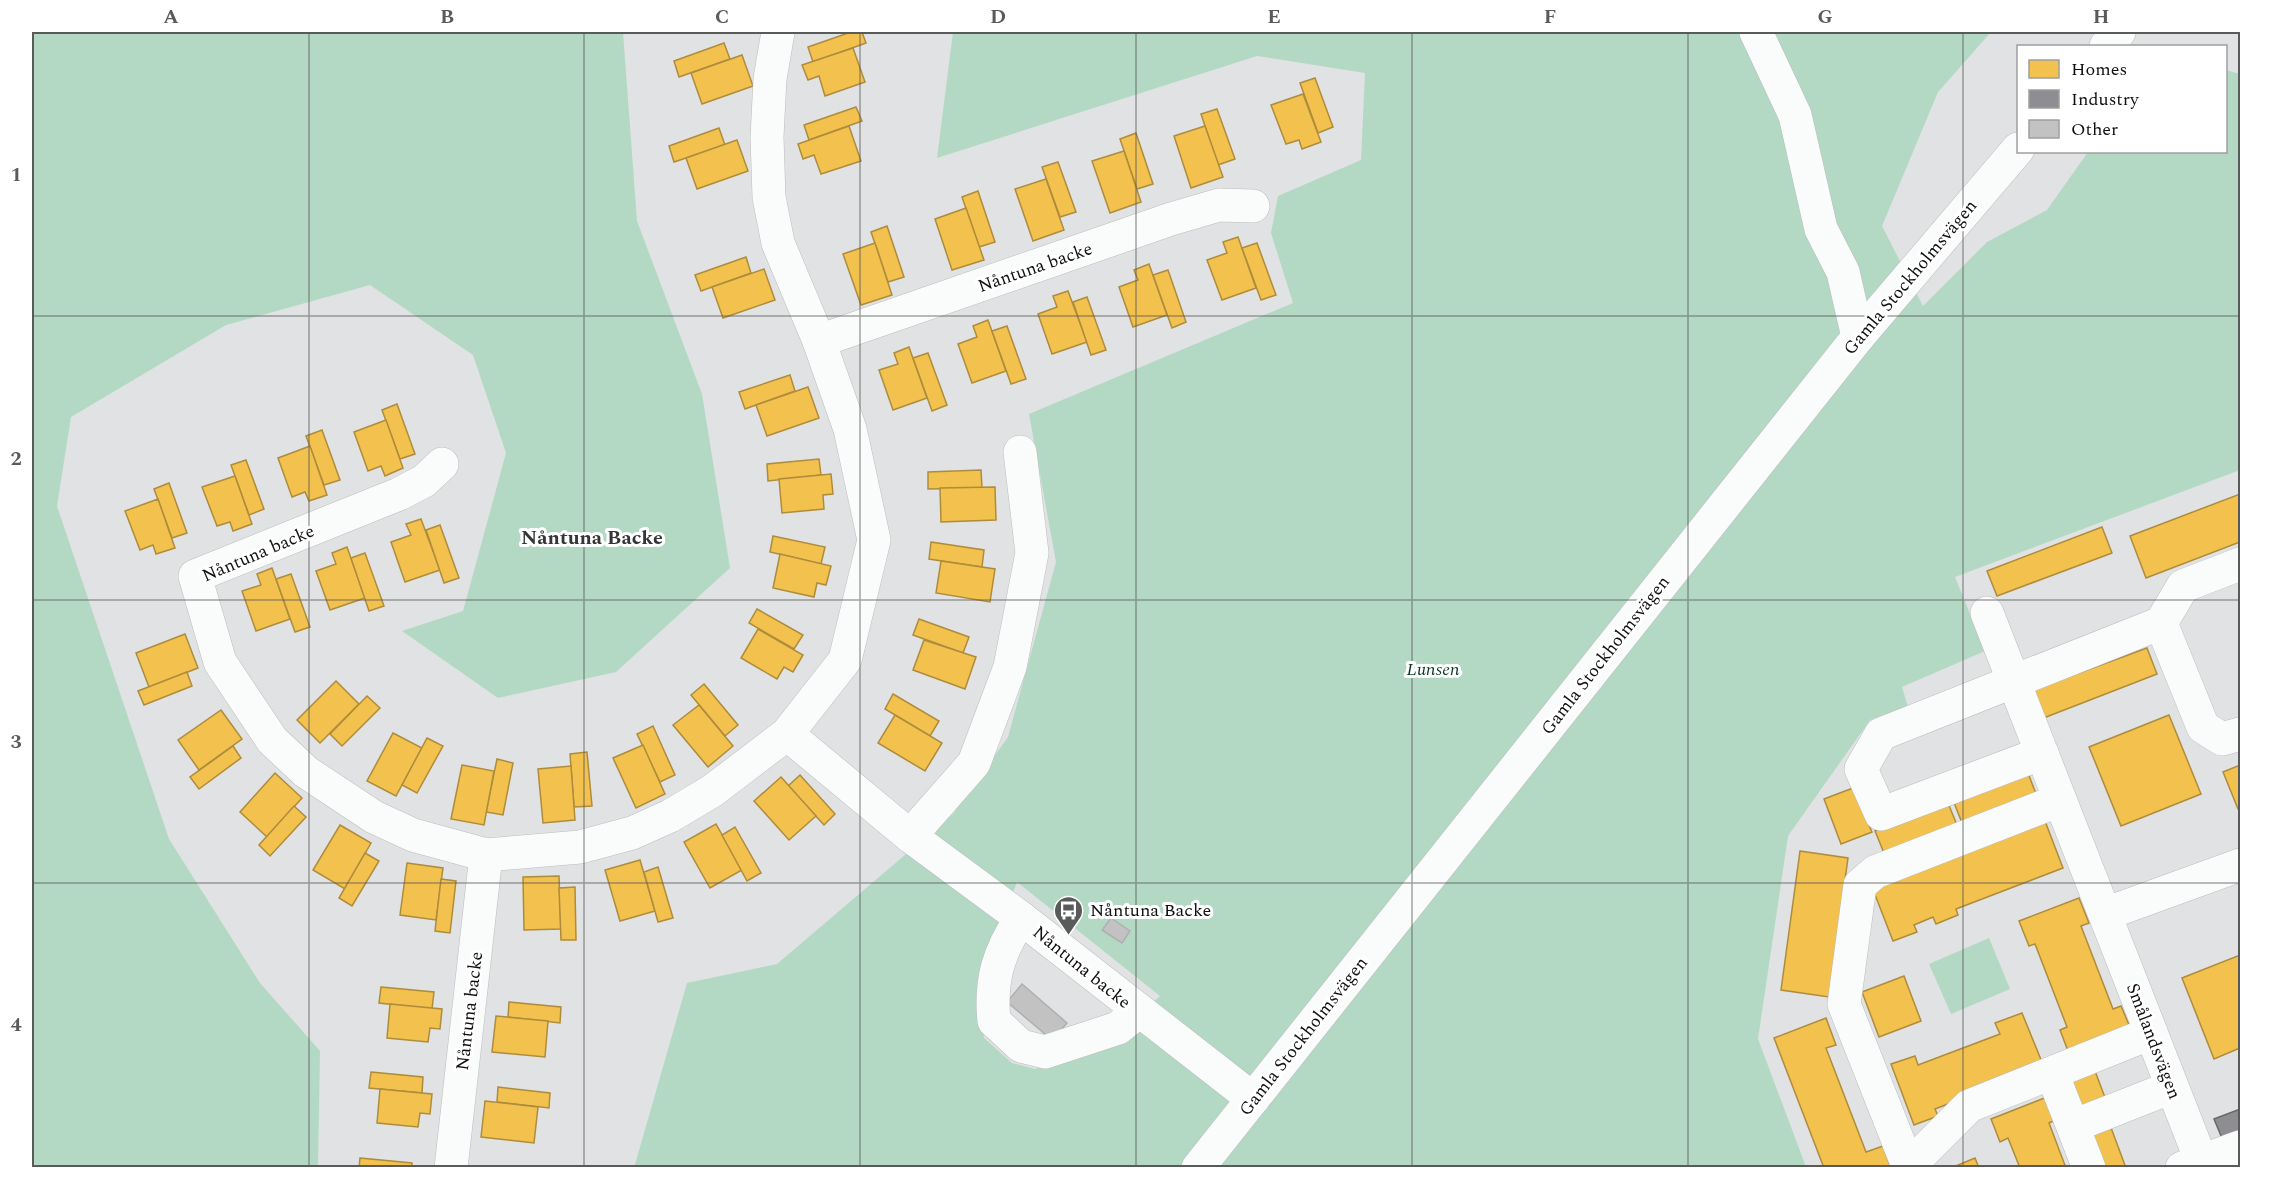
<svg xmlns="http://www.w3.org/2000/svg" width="2272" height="1199" font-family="Spectral,serif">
<rect width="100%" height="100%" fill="#e1e2e3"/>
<g fill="#b3d9c5" fill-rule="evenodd">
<path d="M32 32H623L637 221 702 394 730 568 616 672 498 698 402 631 463 611 506 453 473 355 370 285 226 325 71 417 57 506 169 839 260 983 320 1051 318 1167H32Z"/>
<path d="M953 32H1991L1938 92 1882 226 1923 306 1987 242 2047 210 2088 152H2226V70L2240 74V470L1955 577 1985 651 1902 687 1908 707 1870 720 1788 836 1758 1039 1806 1167 634 1168 687 983 777 964 953 814 1008 737 1056 562 1029 414 1293 303 1271 233 1278 196 1361 160 1365 73 1257 56 937 158ZM1017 882 1160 996 1104 1047 1035 1069 1012 1063 984 1038C979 979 996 937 1017 882Z"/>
<path d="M1989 938 2010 989 1951 1014 1929 964Z"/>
</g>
<g fill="#f2c14e" stroke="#ae8c3c" stroke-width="1.5">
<path d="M851 32H862L866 43 813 62 808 47Z"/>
<path d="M724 43 730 59 679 77 674 61Z"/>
<path d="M853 48 865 82 825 96 819 76 808 80 802 65Z"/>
<path d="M742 55 753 86 702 104 691 73Z"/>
<path d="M1315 78 1333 127 1318 133 1300 83Z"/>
<path d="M1303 94 1321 142 1302 149 1299 140 1286 144 1271 105Z"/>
<path d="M856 107 862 121 809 140 804 125Z"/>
<path d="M1217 109 1235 159 1218 165 1201 114Z"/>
<path d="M849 126 861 161 821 174 814 155 803 159 798 144Z"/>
<path d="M1205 126 1223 177 1191 188 1174 136Z"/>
<path d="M719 128 725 145 674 162 669 146Z"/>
<path d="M1136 133 1153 184 1137 189 1120 139Z"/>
<path d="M737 140 748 171 697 189 686 158Z"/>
<path d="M1124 151 1141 202 1110 213 1092 161Z"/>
<path d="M1058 162 1076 212 1060 217 1042 167Z"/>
<path d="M1046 179 1064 230 1033 241 1015 189Z"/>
<path d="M978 191 995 242 979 247 962 197Z"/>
<path d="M966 208 984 260 952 270 935 219Z"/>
<path d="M887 226 904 277 888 282 871 232Z"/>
<path d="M1238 237 1256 288 1222 300 1207 260 1227 253 1223 242Z"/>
<path d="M875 243 892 295 861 305 843 254Z"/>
<path d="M1257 243 1276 295 1261 300 1242 248Z"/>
<path d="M746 257 751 273 701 291 695 275Z"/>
<path d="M1149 264 1167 315 1133 327 1119 287 1138 280 1134 270Z"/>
<path d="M764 269 775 300 723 318 712 287Z"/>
<path d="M1168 270 1186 322 1172 328 1153 275Z"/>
<path d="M1068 291 1087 342 1052 354 1038 314 1057 307 1053 296Z"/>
<path d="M1087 297 1106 350 1091 355 1073 302Z"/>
<path d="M988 320 1006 371 972 383 958 344 977 337 973 326Z"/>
<path d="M1007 326 1026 379 1011 384 992 331Z"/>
<path d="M909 347 927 398 893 410 879 370 898 364 894 353Z"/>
<path d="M928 353 947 405 932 411 913 358Z"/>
<path d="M790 375 795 391 745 409 739 392Z"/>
<path d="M808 387 819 418 767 436 756 405Z"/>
<path d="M397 404 415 454 400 459 382 410Z"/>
<path d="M386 420 403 468 385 476 381 466 368 471 354 432Z"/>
<path d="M322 430 340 480 324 485 306 436Z"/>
<path d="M310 446 327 495 309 501 305 492 292 497 278 458Z"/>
<path d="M819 459 821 475 768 481 767 464Z"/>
<path d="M246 460 264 509 249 515 231 465Z"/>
<path d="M981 470 982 488 928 489V472Z"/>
<path d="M831 474 833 494 823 495 824 509 782 513 779 479Z"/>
<path d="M235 476 252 524 233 531 230 522 217 526 202 487Z"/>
<path d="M169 483 187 533 172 538 154 489Z"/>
<path d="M995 487 996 520 941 522 940 488Z"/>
<path d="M2240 494V542L2146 578 2130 536Z"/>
<path d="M158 499 175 548 156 554 153 545 140 550 125 511Z"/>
<path d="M421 519 440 570 405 582 391 542 411 535 406 524Z"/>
<path d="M440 525 459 578 444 583 426 530Z"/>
<path d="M2102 527 2112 553 1997 596 1987 571Z"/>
<path d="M773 536 825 547 821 564 770 552Z"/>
<path d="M931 542 984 550 982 567 929 559Z"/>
<path d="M347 547 365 598 330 610 316 571 336 564 332 553Z"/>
<path d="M365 553 384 606 369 611 351 558Z"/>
<path d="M780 554 831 566 826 585 817 583 814 597 773 588Z"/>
<path d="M941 561 995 569 990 602 936 593Z"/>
<path d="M272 568 290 619 256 631 242 591 261 585 257 574Z"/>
<path d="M291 574 310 627 295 632 276 579Z"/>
<path d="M757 609 803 635 794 649 749 623Z"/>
<path d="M919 619 969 637 963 653 913 635Z"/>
<path d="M758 629 803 655 793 672 784 667 777 679 741 658Z"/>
<path d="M185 634 198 668 149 687 136 653Z"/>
<path d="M924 640 976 657 965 689 913 670Z"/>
<path d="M2147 648 2157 674 2041 719 2030 691Z"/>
<path d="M187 672 192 686 144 705 138 691Z"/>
<path d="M336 681 359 704 320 743 297 720Z"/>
<path d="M704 684 738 725 725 736 691 695Z"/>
<path d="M893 694 939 721 930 736 885 709Z"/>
<path d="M367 696 380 708 342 746 330 734Z"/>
<path d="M699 705 733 746 708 767 673 725Z"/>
<path d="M221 710 242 739 199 770 178 740Z"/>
<path d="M895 715 942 743 925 771 878 743Z"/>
<path d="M2169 715 2201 794 2121 826 2089 747Z"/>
<path d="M653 726 675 775 660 782 637 734Z"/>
<path d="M393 733 422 748 396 796 367 781Z"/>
<path d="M427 738 443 746 417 793 402 785Z"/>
<path d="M643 745 665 794 636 808 613 758Z"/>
<path d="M233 746 241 758 199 789 190 777Z"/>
<path d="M587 752 592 806 574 807 570 754Z"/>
<path d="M497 759 513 763 503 815 486 812Z"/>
<path d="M462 765 494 771 484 825 451 819Z"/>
<path d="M2240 765V808L2238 809 2223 772Z"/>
<path d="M571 766 575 820 543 823 538 769Z"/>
<path d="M275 773 302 798 267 837 240 812Z"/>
<path d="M2028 773 2038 799 1964 828 1953 800Z"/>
<path d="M800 775 835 814 824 825 788 786Z"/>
<path d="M781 777 816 816 789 840 754 801Z"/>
<path d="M1853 788 1872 832 1841 844 1824 799Z"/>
<path d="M1948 803 1959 830 1886 858 1875 831Z"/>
<path d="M294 806 306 817 270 856 259 845Z"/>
<path d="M2045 821 2063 868 1956 909 1958 915 1936 924 1933 917 1914 925 1917 932 1893 941 1872 887Z"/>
<path d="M716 824 742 870 710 888 684 842Z"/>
<path d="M340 825 371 843 345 889 313 870Z"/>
<path d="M735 827 761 873 747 881 722 835Z"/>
<path d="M1800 851 1848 858 1829 997 1781 990Z"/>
<path d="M365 853 379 861 352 906 339 898Z"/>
<path d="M640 860 655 911 620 921 605 870Z"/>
<path d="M407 863 443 868 436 920 400 915Z"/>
<path d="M658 867 673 918 658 922 644 872Z"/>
<path d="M559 876 561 929 524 930 523 877Z"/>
<path d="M441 879 456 881 450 933 435 931Z"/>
<path d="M575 887 576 940H561L559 888Z"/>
<path d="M2079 898 2089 923 2081 926 2113 1009 2121 1006 2130 1027 2068 1051 2060 1030 2067 1027 2035 944 2029 946 2019 921Z"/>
<path d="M2240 955V1048L2214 1059 2182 978Z"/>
<path d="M1904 976 1921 1021 1879 1037 1862 992Z"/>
<path d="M381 987 434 992 432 1009 379 1003Z"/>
<path d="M509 1002 561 1007 560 1023 508 1017Z"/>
<path d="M390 1004 442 1009 440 1029 430 1028 428 1042 387 1038Z"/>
<path d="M2022 1013 2044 1067 1935 1109 1938 1116 1914 1125 1891 1064 1915 1056 1918 1065 2000 1034 1995 1023Z"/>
<path d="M496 1016 548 1021 545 1057 492 1052Z"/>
<path d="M1826 1018 1836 1045 1826 1048 1866 1152 1883 1146 1891 1168H1824L1774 1038Z"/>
<path d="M2095 1071 2106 1100 2075 1112 2064 1082Z"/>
<path d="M371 1072 423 1077 422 1093 369 1088Z"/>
<path d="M498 1087 550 1093 549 1108 497 1102Z"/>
<path d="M380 1089 432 1094 430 1114 420 1113 418 1127 377 1123Z"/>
<path d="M2052 1095 2060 1118 2049 1123 2066 1168H2020L2008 1138 2000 1142 1991 1119Z"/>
<path d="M485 1101 538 1107 534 1143 481 1137Z"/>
<path d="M2110 1125 2126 1168H2097L2084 1135Z"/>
<path d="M360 1158 412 1163V1168H359Z"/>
<path d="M1975 1158 1979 1168H1951Z"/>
</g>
<path fill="#8d8d92" stroke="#68686b" stroke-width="1.5" d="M2240 1109V1137L2224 1143 2214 1119Z"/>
<g fill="#c2c2c3" stroke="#aeafb0" stroke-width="1.5">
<path d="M1111 918 1130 931 1122 943 1102 930Z"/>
<path d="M1022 984 1067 1023 1052 1040 1007 1002Z"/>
</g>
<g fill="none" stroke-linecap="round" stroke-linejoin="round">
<defs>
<g id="minor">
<path d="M1756 32 1795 115 1821 229 1843 272 1858 337"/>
<path d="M819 341 1171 219 1219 205 1253 206"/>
<path d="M442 464 424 481 399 494 195 576 220 662 272 740 306 772 374 817 413 835 486 855 580 847 632 833 670 816 712 791 787 734 845 660 874 540 850 429 819 341 778 243 769 197 767 137 770 79 778 32"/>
<path d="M1987 613 2204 1168"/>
<path d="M2161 623 2203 727 2222 739 2240 734"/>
<path d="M787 734 910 836 1021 918 1253 1099"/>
<path d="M2042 753 1881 814 1861 769 1881 734 2161 623 2183 586 2240 564"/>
<path d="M910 836 974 763 1010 667 1032 553 1020 452"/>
<path d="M2105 914 2240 865"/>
<path d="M1021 918C998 953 990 980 994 1021L1021 1046 1045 1052 1118 1028 1138 1012"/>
<path d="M2052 1073 2089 1168"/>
<path d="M2073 1126 2172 1087"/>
<path d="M1908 1166 1844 1004 1860 885 1875 872 2060 800"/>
<path d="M451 1168 486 855"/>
<path d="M1907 1168 1969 1106 2151 1033"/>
<path d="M2182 1168 2240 1147"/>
</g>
<g id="major">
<path d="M2106 46 2119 32"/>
<path d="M1198 1168 1858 337 2018 149"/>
</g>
</defs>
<use href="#minor" stroke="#bcbdbe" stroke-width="34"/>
<use href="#major" stroke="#bcbdbe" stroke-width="34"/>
<use href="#minor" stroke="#fafbfb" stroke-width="33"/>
<use href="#major" stroke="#fafbfb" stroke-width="33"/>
</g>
<path fill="none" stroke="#595a5a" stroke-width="1.5" stroke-opacity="0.55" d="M309 32V1168M584 32V1168M860 32V1168M1136 32V1168M1412 32V1168M1688 32V1168M1963 32V1168M32 316H2240M32 600H2240M32 883H2240"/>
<defs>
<symbol id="bus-pin" viewBox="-11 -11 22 30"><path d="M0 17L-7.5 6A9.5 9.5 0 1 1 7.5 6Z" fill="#595a5a" stroke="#fff"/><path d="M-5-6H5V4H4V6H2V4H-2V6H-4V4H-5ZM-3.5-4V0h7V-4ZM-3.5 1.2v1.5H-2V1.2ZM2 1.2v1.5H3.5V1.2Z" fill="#fff"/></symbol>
</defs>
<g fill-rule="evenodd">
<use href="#bus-pin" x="1052" y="894" width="33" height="45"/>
</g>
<g text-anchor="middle" stroke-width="6" stroke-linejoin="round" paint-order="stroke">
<g font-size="18" fill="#101011" stroke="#fff">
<text transform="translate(1035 267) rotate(-19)" y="6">Nåntuna backe</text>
<text transform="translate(1910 277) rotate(-50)" y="6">Gamla Stockholmsvägen</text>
<text transform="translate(258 553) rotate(-23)" y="6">Nåntuna backe</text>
<text transform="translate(1605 655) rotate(-52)" y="6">Gamla Stockholmsvägen</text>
<text transform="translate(1082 967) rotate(39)" y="6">Nåntuna backe</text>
<text transform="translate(469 1011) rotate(-83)" y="6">Nåntuna backe</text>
<text transform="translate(1303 1036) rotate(-52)" y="6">Gamla Stockholmsvägen</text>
<text transform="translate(2154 1041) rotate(69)" y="6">Smålandsvägen</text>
</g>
<g font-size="18" font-style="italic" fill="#0a3a25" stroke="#fff">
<text x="1433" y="675">Lunsen</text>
</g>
<g font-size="18" fill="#101011" stroke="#fff" text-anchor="start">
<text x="1090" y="916">Nåntuna Backe</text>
</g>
<g font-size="20" font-weight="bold" fill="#333536" stroke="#fff">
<text x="592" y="544">Nåntuna Backe</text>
</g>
</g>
<rect width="2272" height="1199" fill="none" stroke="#ffffff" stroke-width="66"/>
<rect x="2017" y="45" width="210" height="108" fill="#ffffff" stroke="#9f9fa0" stroke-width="1.5"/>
<rect x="2029" y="60" width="30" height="18" fill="#f2c14e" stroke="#9f9fa0" stroke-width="1.5"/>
<text x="2071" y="75" font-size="18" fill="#101011">Homes</text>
<rect x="2029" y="90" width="30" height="18" fill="#8d8d92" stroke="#9f9fa0" stroke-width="1.5"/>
<text x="2071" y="105" font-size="18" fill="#101011">Industry</text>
<rect x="2029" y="120" width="30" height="18" fill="#c2c2c3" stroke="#9f9fa0" stroke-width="1.5"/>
<text x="2071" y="135" font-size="18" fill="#101011">Other</text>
<rect x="33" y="33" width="2206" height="1133" fill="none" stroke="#595a5a" stroke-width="2"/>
<g font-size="20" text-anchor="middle" font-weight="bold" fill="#595a5a">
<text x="171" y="23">A</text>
<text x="447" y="23">B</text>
<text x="722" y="23">C</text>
<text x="998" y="23">D</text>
<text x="1274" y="23">E</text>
<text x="1550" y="23">F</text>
<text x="1825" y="23">G</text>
<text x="2101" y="23">H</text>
<text x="16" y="181">1</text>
<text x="16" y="465">2</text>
<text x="16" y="748">3</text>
<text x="16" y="1031">4</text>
</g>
</svg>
